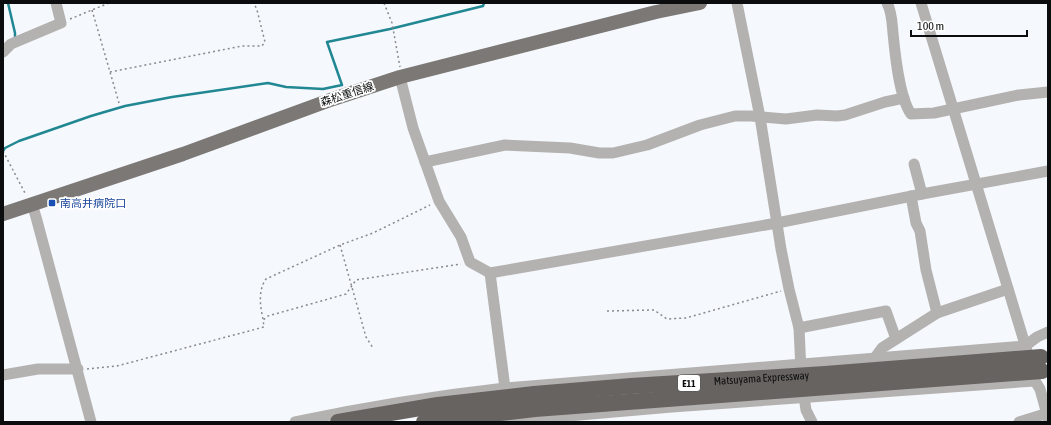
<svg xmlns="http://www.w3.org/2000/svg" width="1051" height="425" font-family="'Asap Condensed','Noto Sans JP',sans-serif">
<rect width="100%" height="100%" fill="#f5f8fc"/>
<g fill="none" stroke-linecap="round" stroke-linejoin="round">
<g stroke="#208793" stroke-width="2.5">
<path d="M8 3 15 33V40"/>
<path d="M3 151 5 148 19 141 91 116 125 106 172 97 268 83 286 87 323 89 342 85 327 42 390 29 483 6 484 3"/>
</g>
<g stroke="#888a8c" stroke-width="1.5" stroke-dasharray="2 3" stroke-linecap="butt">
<path d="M384 3 392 23 400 67"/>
<path d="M92 10 119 103"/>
<path d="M70 19 109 3"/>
<path d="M110 72 242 46H262L265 42 257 10 254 3"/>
<path d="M3 151 26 195"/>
<path d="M340 245 366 337 373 348"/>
<path d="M607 311 654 310 667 319 686 318 781 291"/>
<path d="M263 319C260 306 258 290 266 279L340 245 373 233 430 205"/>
<path d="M87 369 117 366 264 327 263 320 268 316 346 294 356 280 461 264"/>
</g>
<g stroke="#b4b2b1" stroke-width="11">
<path d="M737 3 760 117 781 249 789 289 799 328 801 371"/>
<path d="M887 3C892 12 892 23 893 33 895 54 899 97 911 114L934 113 1019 95 1048 92"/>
<path d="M921 3 1027 351"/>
<path d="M3 52 11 44 61 23 56 3"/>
<path d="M400 77 413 128 439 201 461 237 470 262 490 273 777 223 922 194 1048 171"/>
<path d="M425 162 505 145 570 148 599 153H613L647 145 700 125 735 116H751L786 119 817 115 837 116 845 115 885 102 904 98"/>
<path d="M914 164 922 194"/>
<path d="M911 196 916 223 920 231 926 270 937 313"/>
<path d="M32 204 36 217 91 422"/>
<path d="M490 273 505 388"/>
<path d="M799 328 886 311 896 339"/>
<path d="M874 359 882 348 937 313 1008 289"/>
<path d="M1033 374 1035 381 1040 389 1048 418"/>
<path d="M3 375 38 369H78"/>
<path d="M803 390 806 410 812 422"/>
<path d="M295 422C365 407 434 396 505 388L1025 346 1037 337 1048 332"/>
<path d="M499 422 672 407 1035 381"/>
<path d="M1019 422 1048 413"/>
</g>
<path stroke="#7b7875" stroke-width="14" d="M3 214 183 154 333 99 400 77 656 12 700 3"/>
<g stroke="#676361" stroke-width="16">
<path id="s1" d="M338 422 438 405 534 394 631 386 825 374 1041 357"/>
<path d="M424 422 535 409 1042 371"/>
</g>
</g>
<rect fill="#1a4fb4" stroke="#fff" stroke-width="1.5" x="48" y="199" width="8" height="8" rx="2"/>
<g text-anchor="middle" stroke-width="3.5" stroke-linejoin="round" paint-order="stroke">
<rect fill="#fff" stroke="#545556" stroke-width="1" x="678" y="375" width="22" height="16" rx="3"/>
<g font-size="10" font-weight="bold" fill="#0b0c0d">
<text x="689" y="387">E11</text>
</g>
<g font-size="11" fill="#0b0c0d" stroke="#fff">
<text transform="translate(347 94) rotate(-18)" y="4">森松重信線</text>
<text dy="4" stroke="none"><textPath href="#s1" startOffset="426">Matsuyama Expressway</textPath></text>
</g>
<g font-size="11" fill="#164399" stroke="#fff" text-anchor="start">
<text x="60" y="207">南高井病院口</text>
</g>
</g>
<rect width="1051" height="425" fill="none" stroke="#0b0c0d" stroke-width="8"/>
<path d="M911 30v6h116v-6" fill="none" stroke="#0b0c0d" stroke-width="2"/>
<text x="917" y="30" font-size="12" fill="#0b0c0d" stroke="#ffffff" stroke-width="3" paint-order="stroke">100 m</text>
</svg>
